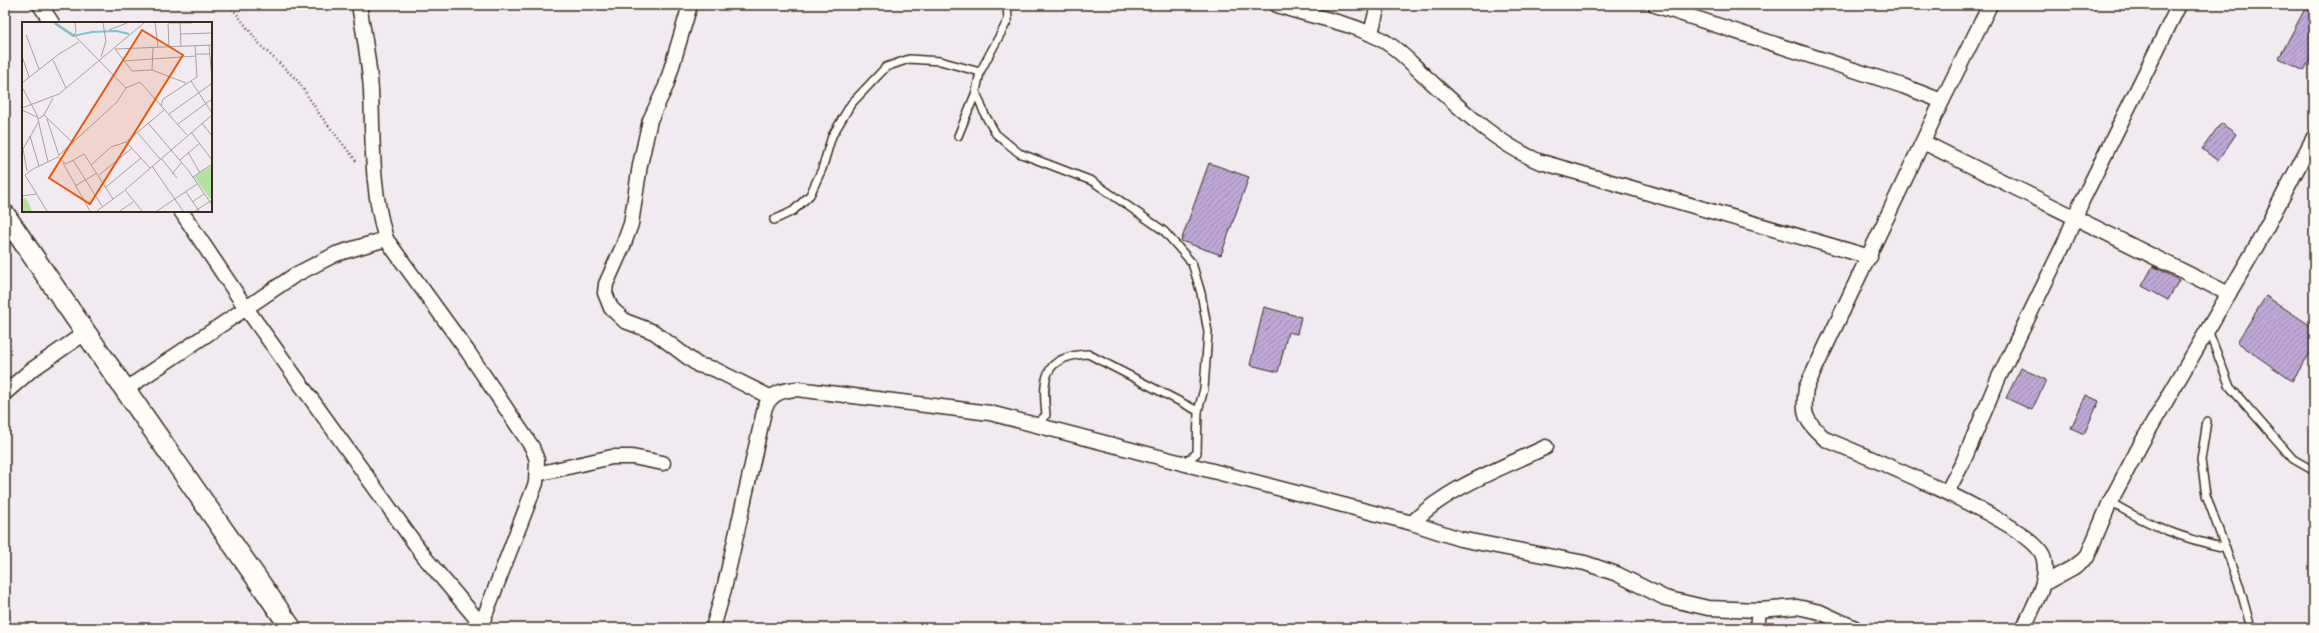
<svg xmlns="http://www.w3.org/2000/svg" width="2319" height="633" font-family="Caveat,sans-serif">
<defs>
<pattern id="building-hatch" width="6" height="6" patternUnits="userSpaceOnUse"><rect width="6" height="6" fill="#bfa8d7"/><path d="M-1 1l2-2M0 6l6-6M5 7l2-2" fill="none" stroke="#9c89ae"/></pattern>
</defs>
<rect width="100%" height="100%" fill="#f1ebf1"/>
<filter id="ink" filterUnits="userSpaceOnUse"><feTurbulence type="fractalNoise" baseFrequency=".025" numOctaves="2"/><feDisplacementMap in="SourceGraphic" scale="8" xChannelSelector="R" yChannelSelector="G"/><feConvolveMatrix kernelMatrix="1 2 1 2 8 2 1 2 1" color-interpolation-filters="sRGB"/></filter>
<g filter="url(#ink)">
<g fill="url(#building-hatch)" stroke="#3b2a1e">
<path d="M2307 5H2314V51L2304 71 2279 58Z"/>
<path d="M2221 123 2236 134 2218 161 2202 149Z"/>
<path d="M1209 163 1249 177 1221 255 1181 241Z"/>
<path d="M2153 266 2179 280 2168 300 2142 286Z"/>
<path d="M2266 296 2314 328V347L2292 381 2237 342Z"/>
<path d="M1264 307 1301 317 1297 334 1288 332 1278 372 1250 365Z"/>
<path d="M2021 368 2046 380 2032 410 2006 398Z"/>
<path d="M2086 395 2099 401 2084 434 2071 428Z"/>
</g>
<g fill="none" stroke-linecap="round" stroke-linejoin="round">
<defs>
<g id="lane">
<path d="M976 92 985 115 996 134 1019 153 1092 181 1164 231 1192 263 1201 293 1208 332 1204 389 1198 411 1197 453 1184 463"/>
<path d="M958 136 976 92 980 72 1008 20 1007 5"/>
<path d="M774 220 793 211 810 195 822 169 832 136 851 104 886 67 909 59 940 61 980 72"/>
<path d="M2208 330 2230 387 2293 459 2314 471"/>
<path d="M2207 421 2201 460 2206 495 2240 588 2251 628"/>
<path d="M1036 424 1046 415C1042 377 1044 356 1088 354L1198 411"/>
<path d="M2110 502C2151 526 2180 538 2226 548"/>
</g>
<g id="street">
<path d="M40 5 52 23"/>
<path d="M359 5C364 33 369 61 371 90 373 141 371 189 386 239L468 352 532 447 537 460 536 483 480 628"/>
<path d="M690 5 666 86 650 120 640 165 631 224 623 246 606 284 605 293 611 308 625 321 654 332 698 365 714 369 770 397"/>
<path d="M1277 5C1316 19 1359 22 1393 47 1405 56 1416 68 1427 78 1462 110 1495 142 1538 161L1870 257"/>
<path d="M1655 5 1903 86 1942 101"/>
<path d="M1990 5 1942 101 1806 388C1802 415 1805 420 1825 439 1863 455 2031 523 2043 556 2051 580 2032 607 2024 628"/>
<path d="M1371 33 1378 5"/>
<path d="M1923 142 2229 294"/>
<path d="M181 211 246 308 426 559 481 624"/>
<path d="M126 389 295 275 336 254 386 239"/>
<path d="M5 393 30 371 85 333"/>
<path d="M537 474 612 457H632L663 463"/>
<path d="M1947 492 1963 462 1999 377 2064 244 2082 201 2179 5"/>
<path d="M1412 523C1448 487 1500 469 1546 447"/>
<path d="M2043 584 2074 567 2087 557 2110 502 2142 442 2256 247 2314 137"/>
<path d="M713 628 724 589 765 407C772 393 782 390 797 389L990 413 1412 523 1460 539 1585 563 1617 574 1665 598 1708 608 1759 610 1797 607 1820 612 1855 628"/>
<path d="M1757 628 1759 610"/>
</g>
<path id="secondary" d="M5 215C99 354 196 490 291 628"/>
</defs>
<use href="#lane" stroke="#3b2a1e" stroke-width="10"/>
<use href="#street" stroke="#3b2a1e" stroke-width="17"/>
<use href="#secondary" stroke="#3b2a1e" stroke-width="23"/>
<path stroke="#3b2a1e" stroke-width="2.5" stroke-dasharray="1 3" stroke-linecap="butt" d="M230 5 261 46 298 81 320 115 357 162"/>
<use href="#lane" stroke="#fdfcf7" stroke-width="7"/>
<use href="#street" stroke="#fdfcf7" stroke-width="14"/>
<use href="#secondary" stroke="#fdfcf7" stroke-width="20"/>
</g>
</g>
<g transform="translate(22 22)">
<rect width="190" height="190" fill="#f1ebf1"/>
<path d="M190 143V175L188 177 172 155Z" fill="#b4e19f"/>
<path d="M4 176 7 182 10 189H0V177Z" fill="#b4e19f"/>
<path fill="none" stroke="#76c7ce" stroke-width="2" d="M32 1 51 14 70 10 95 9 107 12"/>
<path fill="none" stroke="#a89e9d" stroke-width="1" d="M34 1 52 13 104 66 95 80 37 133M133 1 136 25M146 1H170M158 1 159 24M146 2 147 25M87 8 105 1M159 12 190 11M4 13 17 47M52 13 54 10 53 1M187 23 190 57M93 27 190 23M93 27 110 49 130 48 164 61M174 32H188M0 34 7 55M79 35 84 19 81 1M31 38 44 66M101 39 174 34M130 48 131 26M169 59 190 91M0 61 37 32 57 20M0 65 15 93 26 140M104 66 118 60 165 113M139 84 141 77 175 55 173 24M0 86 37 72 122 1M0 88 15 95M147 92 189 62 190 58M22 93 51 121M16 97 22 93 31 76M25 97 37 134M126 101 166 148 190 183M180 101 190 114M156 102 190 77M115 110 138 137M169 110 190 138M8 114 17 144M104 120 128 146M166 130 178 151M139 136 155 156M51 138 80 184M158 138 178 121M41 141 68 189M69 143 89 125 104 120 142 88M130 144 161 189M5 149 1 127 17 99M150 152 159 141M77 153 110 126M171 155 190 142M53 164 75 151M84 165 119 136M164 170 177 189M0 174 14 172M170 180 182 172M25 189 3 153 11 147 36 135 44 142 62 132 91 177 102 169M75 189 91 177M98 189 111 180M120 189 103 168 190 93M135 189 175 162M173 189 190 178"/>
<path fill="#e8590c" fill-opacity="0.15" stroke="#e8590c" stroke-width="2" d="M120 8 161 33 68 182 27 156Z"/>
<rect width="190" height="190" fill="none" stroke="#3b2a1e" stroke-width="2"/>
</g>
<rect width="2319" height="633" fill="none" stroke="#fdfcf7" stroke-width="20"/>
<rect x="10" y="10" width="2299" height="613" fill="none" stroke="#3b2a1e" stroke-width="1.5" filter="url(#ink)"/>
</svg>
